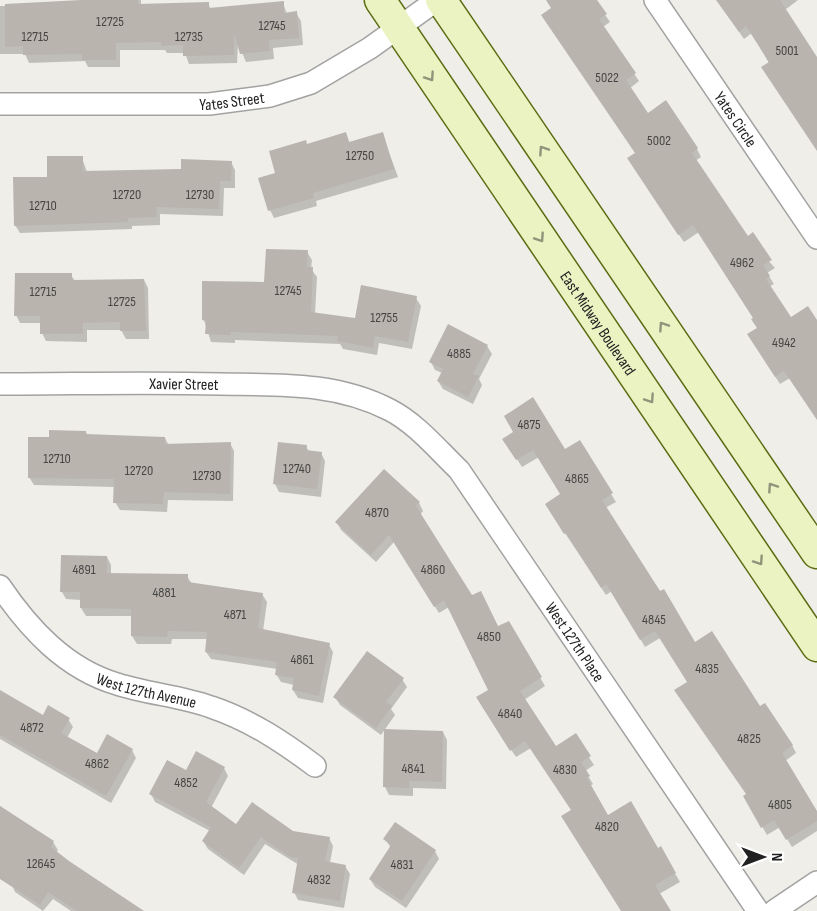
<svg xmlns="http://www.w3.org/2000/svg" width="817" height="911" font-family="'Sofia Sans Condensed',sans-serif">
<rect width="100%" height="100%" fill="#f0eee8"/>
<g fill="#0003">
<path d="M83 0H141V5L208 4 211 9 283 3 287 14 296 13 301 21 303 45 273 48 274 59 246 62 238 43 237 63 189 64 185 53H167L165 50H120V67H88L85 61 29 63 25 54H0V6L83 4Z"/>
<path d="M547 0H595L610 22 603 27 639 81 629 89 647 115 697 149 701 157 695 161 748 238 775 268 767 273 774 284 769 287 790 319 817 323V418L790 378 780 384 753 342 758 328 755 319 699 232 684 242 665 215 636 153Z"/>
<path d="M717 0H798L785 10 817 60V149L752 33 744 39Z"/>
<path d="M382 133 398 177 316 201 317 206 274 218 270 210 277 174 308 145 345 134 350 143Z"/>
<path d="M82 158 87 172 182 170 231 162 235 170V188H224L223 216 160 214V225L132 226V229L20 233 15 225 48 178Z"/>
<path d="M307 252 312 260 311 269 317 277 315 314 356 320 416 298 421 306 412 349 379 343 377 355 343 349 340 344 235 340V343L211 342 204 320 266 284Z"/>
<path d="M71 275 75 281 144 280 148 288 149 339H126L121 330H87V342L46 341 42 333V323H20L16 315Z"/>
<path d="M487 346 492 354 479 379 482 385 473 404 443 389 438 381 442 373 435 370 431 362Z"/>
<path d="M86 432 88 436 165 438 169 446 230 443 234 451 233 501 168 500 167 512 120 510 115 502V487L34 485 29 477 50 439Z"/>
<path d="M504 439 564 451 579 442 616 502 605 508 695 644 759 708 792 745 796 753 785 761 817 814V831L792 847 780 827 767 835 745 797 748 795 689 683 660 638 645 647 612 591 606 595 551 512 562 495 539 457 522 467Z"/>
<path d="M306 446 309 452 321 453 325 461 321 497 279 492 275 484Z"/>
<path d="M419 503 423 511 420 515 472 597 498 628 508 623 545 686 524 700 555 748 575 736 594 765 585 771 593 784 590 786 607 817 658 850 660 848 680 882 659 894 669 911H623L572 811 531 748 516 757 482 706 490 690 449 607 439 613 394 542 376 562 341 530 337 522Z"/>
<path d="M107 557 111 565V575L187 576 192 584 262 594 267 602 263 631 329 645 333 652 323 703 298 698 293 690 294 685 281 682 276 674 277 669 211 659 206 652 208 639H172L171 644H137L132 636 133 616H86L81 608V600L66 599 62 592Z"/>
<path d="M402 679 407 687 391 709 395 715 381 735 340 705 335 697Z"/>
<path d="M0 692 43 717 68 719 73 727 67 738 97 755 132 750 136 758 111 803 0 739Z"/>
<path d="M386 730 443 732 447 740 446 789 413 788V796L389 795 385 787Z"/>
<path d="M224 768 228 776 211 808 237 826 329 838 333 846 330 863 345 866 350 874 344 908 298 900 294 892 299 865 265 844 244 875 208 849 203 841 210 831 155 802 151 794 187 772Z"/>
<path d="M0 806 53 842 58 850 56 853 142 911H71L53 899 43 911 15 892 0 857Z"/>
<path d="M385 839 435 851 439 859 406 908 375 887 370 879 391 848Z"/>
</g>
<g fill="#b9b4ae">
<path d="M81 0H138V4L209 2V8L284 1V13L297 11 299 38 269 40 270 51 240 54 234 33V55L183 56V45L161 46V42L116 43V60H82V54L23 55V46L5 47V4Z"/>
<path d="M546 0H597L607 14 599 19 636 73 626 80 648 113 666 100 698 148 692 153 748 236 753 232 772 260 763 265 770 276 766 279 791 317 808 306 817 320V420L784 371 775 377 747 334 757 328 751 319 753 318 693 225 678 235 627 158 635 153 541 15 551 8Z"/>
<path d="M716 0H780L817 57V151L761 67 769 62 746 26 739 32Z"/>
<path d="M346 132 349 142 383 132 394 169 313 193 314 198 268 211 258 178 275 173 269 151 306 140 307 144Z"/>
<path d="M47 156H83V171L181 169V159L232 161 231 181H220L219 209 156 207 157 217 128 218V222L14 226 13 177H47Z"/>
<path d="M266 249 308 250 307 267H313L311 312 355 318 361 285 417 296 408 342 375 336 373 348 337 341 338 336 231 332V335L205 334 206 321 202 320V281L264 282Z"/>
<path d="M15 273H72V280L144 279 146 331H120V322L83 323V334H40V316H14Z"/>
<path d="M448 324 488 345 473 374 479 376 468 397 437 381 443 369 429 362Z"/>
<path d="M533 397 565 449 580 440 613 493 602 500 660 591 664 589 695 642 712 631 760 706 765 703 793 745 782 753 817 811V821L786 840 774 820 761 828 743 796 746 794 674 690 687 682 655 631 640 640 606 584 601 588 566 533 564 534 545 504 560 494 533 450 516 460 502 439 513 432 504 416Z"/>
<path d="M49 430 86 431V434L165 437V444L231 442 230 494 164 492 163 504 113 503 114 479 28 478V437H49Z"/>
<path d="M278 442 307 445 306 450 322 452 317 489 273 484Z"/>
<path d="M384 469 420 502 416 506 472 595 481 591 498 626 509 621 542 677 520 691 556 746 576 733 591 756 581 762 590 776 587 778 608 815 631 801 658 848 661 846 676 873 655 885 671 911H621L561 816 571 810 525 741 510 751 476 697 488 690 444 600 434 607 389 535 371 555 335 522Z"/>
<path d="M61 555 107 556V573L188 574V582L263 593 258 628 330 643 319 696 292 690 294 678 275 675 277 662 205 652 207 632 168 631 167 637 131 636V609L80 608V592H60Z"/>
<path d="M367 651 404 678 386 702 392 706 376 728 333 697Z"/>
<path d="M0 690 43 715 48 705 70 718 61 733 97 753 107 734 133 749 106 796 0 735Z"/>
<path d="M384 729 443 731 442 782 409 781V788L383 787Z"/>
<path d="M196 751 225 767 206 802 236 824 252 802 293 831 330 837 325 861 346 865 340 901 292 893 298 858 290 857 261 837 239 868 202 841 211 827 149 794 167 760 186 770Z"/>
<path d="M0 806 54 841 51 847 69 861 144 911H77L48 892 40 905 0 879Z"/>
<path d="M395 822 436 850 402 901 369 879 391 845 383 839Z"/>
</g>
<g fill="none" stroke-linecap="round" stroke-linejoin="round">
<defs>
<g id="street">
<path id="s1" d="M655 0 817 238"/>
<path id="s2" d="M0 104H209L270 96 311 83 370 48 437 0"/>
<path id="s3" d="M0 384C73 384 147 382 220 384 279 385 336 382 390 410 417 424 438 450 459 470L758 911"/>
<path id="s4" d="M0 586C29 629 66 669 117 684 148 694 181 696 211 707 250 720 283 742 315 766"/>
<path d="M774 911 817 882"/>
</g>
<g id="secondary">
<path id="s5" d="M380 0 817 646"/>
<path d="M441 0 817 553"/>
</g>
</defs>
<use href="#street" stroke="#a2a2a2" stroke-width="24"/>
<use href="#secondary" stroke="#5a6d12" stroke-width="33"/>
<use href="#street" stroke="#fff" stroke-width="21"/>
<use href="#secondary" stroke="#ebf3c3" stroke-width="30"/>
</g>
<defs><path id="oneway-chevron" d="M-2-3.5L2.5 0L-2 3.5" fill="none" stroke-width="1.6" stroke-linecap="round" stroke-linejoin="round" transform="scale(1.5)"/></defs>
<g stroke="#90947a">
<use href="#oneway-chevron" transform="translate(430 77) rotate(56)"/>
<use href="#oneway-chevron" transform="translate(543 150) rotate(-124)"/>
<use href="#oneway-chevron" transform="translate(540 238) rotate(56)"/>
<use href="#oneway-chevron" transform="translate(663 326) rotate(-124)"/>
<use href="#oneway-chevron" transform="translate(650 399) rotate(56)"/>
<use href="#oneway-chevron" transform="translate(772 487) rotate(-124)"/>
<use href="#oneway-chevron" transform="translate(759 561) rotate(56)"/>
</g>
<g text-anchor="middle" stroke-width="4.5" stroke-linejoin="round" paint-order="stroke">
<g font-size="14" fill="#474644">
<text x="110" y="26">12725</text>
<text x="272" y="30">12745</text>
<text x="35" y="41">12715</text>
<text x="189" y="41">12735</text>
<text x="787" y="55">5001</text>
<text x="607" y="82">5022</text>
<text x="659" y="145">5002</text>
<text x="360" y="160">12750</text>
<text x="127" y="199">12720</text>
<text x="200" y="199">12730</text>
<text x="43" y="210">12710</text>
<text x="742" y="267">4962</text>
<text x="288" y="295">12745</text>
<text x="43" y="296">12715</text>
<text x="122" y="306">12725</text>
<text x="384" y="322">12755</text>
<text x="784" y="347">4942</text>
<text x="459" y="358">4885</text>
<text x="529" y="429">4875</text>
<text x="57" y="463">12710</text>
<text x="297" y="473">12740</text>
<text x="139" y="475">12720</text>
<text x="207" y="480">12730</text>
<text x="577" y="483">4865</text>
<text x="377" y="517">4870</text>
<text x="84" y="574">4891</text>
<text x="433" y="574">4860</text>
<text x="164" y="597">4881</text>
<text x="235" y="619">4871</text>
<text x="654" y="624">4845</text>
<text x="489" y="641">4850</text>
<text x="302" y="664">4861</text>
<text x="707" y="673">4835</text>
<text x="510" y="718">4840</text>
<text x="32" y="732">4872</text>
<text x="749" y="743">4825</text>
<text x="97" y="768">4862</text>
<text x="413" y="773">4841</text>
<text x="565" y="774">4830</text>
<text x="186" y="787">4852</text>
<text x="780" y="809">4805</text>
<text x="607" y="831">4820</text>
<text x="41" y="868">12645</text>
<text x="402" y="869">4831</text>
<text x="319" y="884">4832</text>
</g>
<g font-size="16" fill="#212121" stroke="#fff">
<text dy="6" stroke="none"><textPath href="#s2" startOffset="232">Yates Street</textPath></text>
<text dy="6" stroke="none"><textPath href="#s1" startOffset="144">Yates Circle</textPath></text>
<text dy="6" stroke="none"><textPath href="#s5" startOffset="390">East Midway Boulevard</textPath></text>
<text dy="6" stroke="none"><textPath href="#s3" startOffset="184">Xavier Street</textPath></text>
<text dy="6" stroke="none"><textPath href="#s3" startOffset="693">West 127th Place</textPath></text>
<text dy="6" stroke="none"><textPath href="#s4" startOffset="186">West 127th Avenue</textPath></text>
</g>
</g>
<g transform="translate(763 857) rotate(90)" stroke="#ffffff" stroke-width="4.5" paint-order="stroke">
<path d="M0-4.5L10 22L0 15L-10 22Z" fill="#212121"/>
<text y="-9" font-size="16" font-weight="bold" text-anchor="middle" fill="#212121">N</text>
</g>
</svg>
